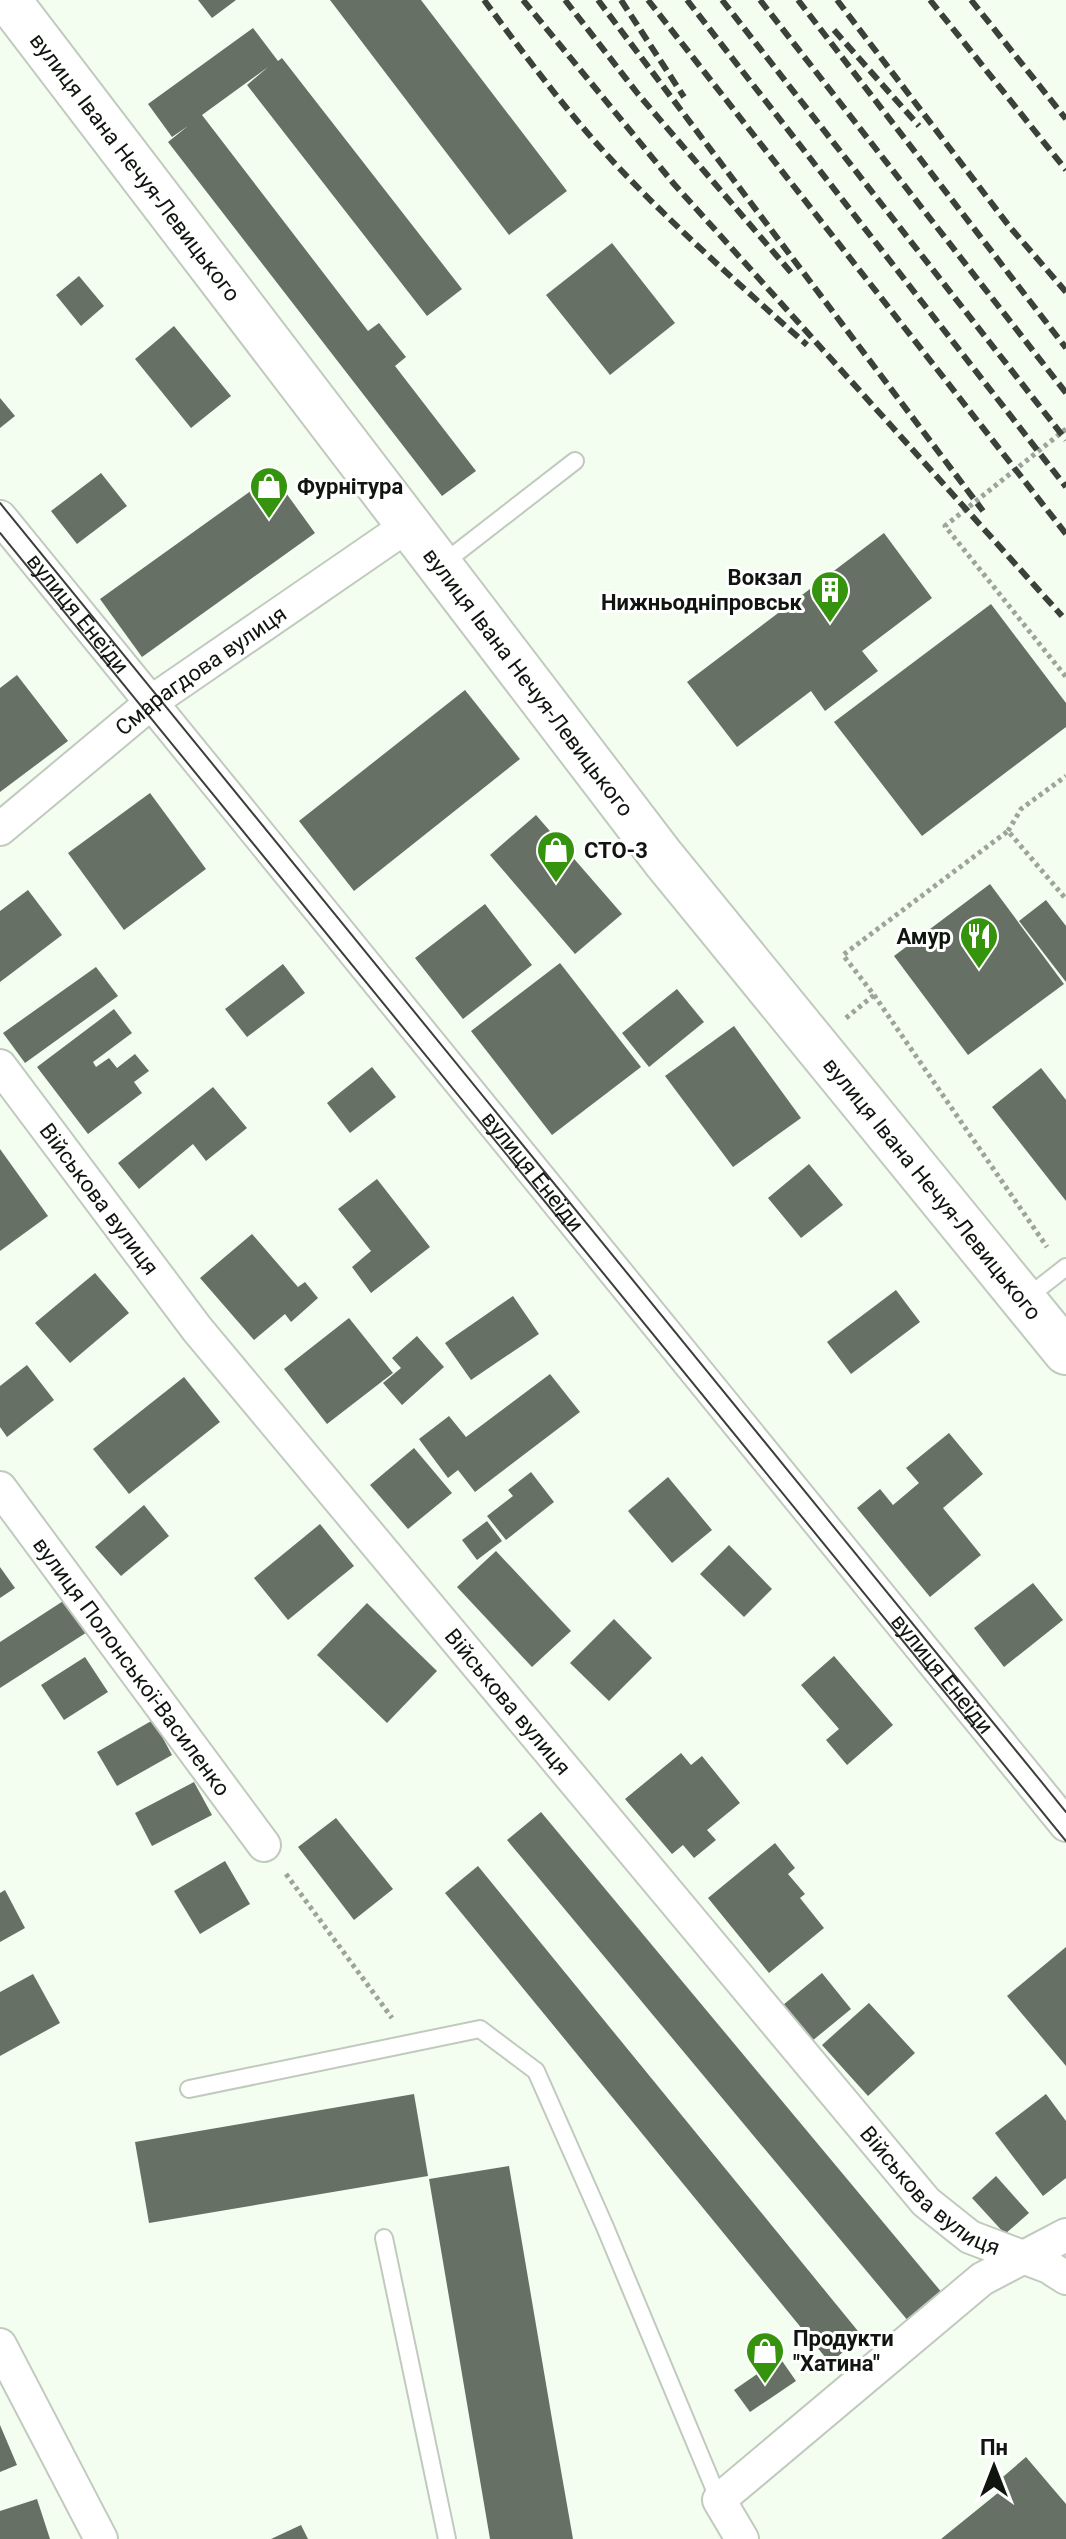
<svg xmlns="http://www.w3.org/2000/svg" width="1066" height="2539" font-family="Roboto,sans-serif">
<rect width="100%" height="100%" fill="#f3fdf0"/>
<g fill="#677065">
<path d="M198 0H236L212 18Z"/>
<path d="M330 0H421L567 191 509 235Z"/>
<path d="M253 28 278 61 282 58 462 289 427 316 247 85 268 67 202 115 368 331 379 323 406 357 395 366 476 471 442 496 168 142 188 126 172 137 148 104Z"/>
<path d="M612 243 675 323 610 375 546 295Z"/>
<path d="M79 276 104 306 81 326 56 295Z"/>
<path d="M174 326 231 396 191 428 135 359Z"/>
<path d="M0 398 15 416 0 428Z"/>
<path d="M101 473 127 506 77 544 51 511Z"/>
<path d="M273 475 315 533 142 657 100 599Z"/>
<path d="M884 533 932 598 862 651 878 671 825 711 811 691 737 747 687 682Z"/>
<path d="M991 604 1066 703V727L922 836 834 722Z"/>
<path d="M17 675 68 741 0 792V688Z"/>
<path d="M465 690 520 759 354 891 299 821Z"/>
<path d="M150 793 206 869 124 930 68 853Z"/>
<path d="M536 815 622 914 575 954 490 855Z"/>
<path d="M990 884 1064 984 968 1055 894 956Z"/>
<path d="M28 890 62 935 0 982V911Z"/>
<path d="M1046 900 1066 926V982L1019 921Z"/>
<path d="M485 904 532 965 463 1019 415 958Z"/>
<path d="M560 963 641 1067 552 1135 471 1031Z"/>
<path d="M283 964 305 993 247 1037 225 1009Z"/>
<path d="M96 967 118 996 25 1063 3 1033Z"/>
<path d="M677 989 704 1022 649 1067 622 1033Z"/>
<path d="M114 1009 132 1033 93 1062 96 1067 109 1058 117 1068 135 1054 149 1071 134 1082 142 1093 88 1134 37 1067Z"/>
<path d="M734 1026 801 1118 733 1167 665 1076Z"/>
<path d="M372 1067 396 1097 350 1133 327 1103Z"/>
<path d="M1041 1068 1066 1100V1201L992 1107Z"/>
<path d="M213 1087 247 1128 206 1161 193 1144 139 1189 118 1163Z"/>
<path d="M0 1149 48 1216 0 1251Z"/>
<path d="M809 1164 843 1205 801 1238 768 1198Z"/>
<path d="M377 1179 430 1247 371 1293 352 1267 371 1251 338 1209Z"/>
<path d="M252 1234 298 1287 305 1282 318 1298 291 1322 285 1314 254 1340 200 1278Z"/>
<path d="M95 1273 129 1313 70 1363 35 1323Z"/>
<path d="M896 1290 920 1322 851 1374 827 1342Z"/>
<path d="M513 1296 539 1334 471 1380 445 1343Z"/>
<path d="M349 1318 393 1373 327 1424 284 1369Z"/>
<path d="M417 1336 444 1367 402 1405 383 1383 401 1368 392 1358Z"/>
<path d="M27 1365 54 1400 7 1437 0 1427V1386Z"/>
<path d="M550 1374 580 1412 475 1492 458 1470 448 1478 419 1439 449 1416 466 1437Z"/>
<path d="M184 1377 220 1422 129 1494 93 1449Z"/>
<path d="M949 1433 983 1474 943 1508 981 1555 930 1597 857 1508 880 1489 893 1505 919 1483 906 1468Z"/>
<path d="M414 1448 452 1493 408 1529 370 1485Z"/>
<path d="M531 1472 554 1502 506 1540 487 1516 513 1496 508 1490Z"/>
<path d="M668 1477 712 1530 672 1563 628 1511Z"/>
<path d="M144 1505 169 1536 121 1576 95 1547Z"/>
<path d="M487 1521 502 1541 477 1560 462 1540Z"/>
<path d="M320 1524 354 1566 288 1620 254 1578Z"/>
<path d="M729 1545 772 1589 744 1617 700 1574Z"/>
<path d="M496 1551 571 1631 532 1667 457 1587Z"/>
<path d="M0 1567 15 1588 0 1598Z"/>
<path d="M1033 1583 1063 1620 1004 1667 974 1628Z"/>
<path d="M74 1594 95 1627 0 1688V1642Z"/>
<path d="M367 1603 437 1671 387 1723 317 1655Z"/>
<path d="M614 1619 652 1658 609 1701 570 1663Z"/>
<path d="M834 1656 893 1725 847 1765 826 1740 839 1729 801 1685Z"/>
<path d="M85 1657 108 1692 64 1720 41 1685Z"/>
<path d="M153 1720 172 1755 117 1786 97 1752Z"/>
<path d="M681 1753 691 1765 702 1756 740 1803 707 1830 716 1840 694 1858 683 1845 672 1854 625 1799Z"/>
<path d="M194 1782 212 1815 152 1846 135 1813Z"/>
<path d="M541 1812 943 2294 909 2322 507 1840Z"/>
<path d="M336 1818 393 1889 354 1920 298 1847Z"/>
<path d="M775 1843 795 1868 788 1874 805 1894 800 1898 824 1928 769 1973 708 1898Z"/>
<path d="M225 1861 250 1904 200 1934 174 1891Z"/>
<path d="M478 1866 862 2336 830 2363 445 1893Z"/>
<path d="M5 1890 25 1928 0 1942V1893Z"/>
<path d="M1066 1947V2066L1007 1996Z"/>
<path d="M822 1973 851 2009 812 2041 783 2005Z"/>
<path d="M33 1974 60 2023 0 2056V1992Z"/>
<path d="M869 2003 915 2053 868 2096 822 2045Z"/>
<path d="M414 2094 428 2176 149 2223 135 2142Z"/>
<path d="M1046 2094 1066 2121V2178L1043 2196 995 2133Z"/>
<path d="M509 2166 553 2425 573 2539H490L473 2439 429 2179Z"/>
<path d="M996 2176 1029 2213 1005 2234 972 2198Z"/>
<path d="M780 2358 796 2381 750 2412 734 2390Z"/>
<path d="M0 2425 17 2465 0 2472Z"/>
<path d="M1026 2457 1066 2504V2539H941L1004 2488 997 2482Z"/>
<path d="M37 2499 50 2539H0V2511Z"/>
<path d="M301 2525 308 2539H271Z"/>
</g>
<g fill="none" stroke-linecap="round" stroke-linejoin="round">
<defs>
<g id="lane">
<path d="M441 565 575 461"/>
<path d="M1025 1299 1066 1267"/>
<path d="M189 2089 480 2029 536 2071 605 2227 719 2500"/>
<path d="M384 2238 447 2539"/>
</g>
<g id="street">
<path id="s1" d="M0 517 1066 1825"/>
<path id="s2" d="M0 829 157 698 410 524"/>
<path id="s3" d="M0 1066 197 1329 926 2202 970 2237 1049 2267 1066 2278"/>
<path id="s4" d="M0 1488 264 1845"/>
<path d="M0 2345 101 2539"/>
<path d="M742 2539 719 2500 982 2279 1066 2235"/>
</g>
<g id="secondary">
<path id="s5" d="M8 0 663 858 1066 1352"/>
</g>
</defs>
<use href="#lane" stroke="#c1cabe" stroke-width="20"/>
<use href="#street" stroke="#c1cabe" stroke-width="36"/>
<use href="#secondary" stroke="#c1cabe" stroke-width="48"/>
<g stroke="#9da59b" stroke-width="5" stroke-dasharray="4 4" stroke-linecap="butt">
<path d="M1066 429 945 526 1066 677"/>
<path d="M1008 831 1021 809 1066 776"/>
<path d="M874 995 1047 1247"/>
<path d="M846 1018 874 995 843 955 1008 831 1066 899"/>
<path d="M286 1874 392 2018"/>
</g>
<use href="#lane" stroke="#fff" stroke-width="16"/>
<use href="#street" stroke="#fff" stroke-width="32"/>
<use href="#secondary" stroke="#fff" stroke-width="44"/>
<g stroke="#3b403a" stroke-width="2">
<path d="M0 503 1066 1812"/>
<path d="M0 533 1066 1841"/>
</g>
<g stroke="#3b403a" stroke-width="6" stroke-dasharray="12 6" stroke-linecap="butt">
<path d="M484 0C526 57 570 116 619 168 678 230 743 288 807 345"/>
<path d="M523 0 674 184 1062 616"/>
<path d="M565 0 638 94 794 276"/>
<path d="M598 0 983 511"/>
<path d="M621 0 684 97"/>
<path d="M648 0 1066 534"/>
<path d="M687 0 1066 487"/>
<path d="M722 0 1066 440"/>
<path d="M760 0 1066 393"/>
<path d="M798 0 1066 348"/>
<path d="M837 0 1009 226 1066 292"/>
<path d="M930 0 1066 170"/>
<path d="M971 0 1066 119"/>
<path d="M834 30 919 126"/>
</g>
</g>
<defs>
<symbol id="shop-pin" viewBox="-11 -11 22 30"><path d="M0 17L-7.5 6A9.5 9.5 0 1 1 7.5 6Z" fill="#35930d" stroke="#fff"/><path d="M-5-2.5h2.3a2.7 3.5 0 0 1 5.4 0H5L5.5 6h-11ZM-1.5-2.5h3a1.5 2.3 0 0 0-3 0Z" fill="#fff"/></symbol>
<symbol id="building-pin" viewBox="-11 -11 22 30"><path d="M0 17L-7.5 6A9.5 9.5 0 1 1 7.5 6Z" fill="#35930d" stroke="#fff"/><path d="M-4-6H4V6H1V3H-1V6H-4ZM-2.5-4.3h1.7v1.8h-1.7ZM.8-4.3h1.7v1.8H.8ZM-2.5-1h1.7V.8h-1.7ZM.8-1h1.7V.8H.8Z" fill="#fff"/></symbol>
<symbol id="restaurant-pin" viewBox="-11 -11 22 30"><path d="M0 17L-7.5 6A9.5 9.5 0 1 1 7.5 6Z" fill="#35930d" stroke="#fff"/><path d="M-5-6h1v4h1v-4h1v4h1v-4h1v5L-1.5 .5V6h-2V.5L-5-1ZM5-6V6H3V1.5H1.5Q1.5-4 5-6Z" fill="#fff"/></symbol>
</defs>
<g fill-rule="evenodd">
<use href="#shop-pin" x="247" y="464" width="44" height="60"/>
<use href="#building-pin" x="808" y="568" width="44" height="60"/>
<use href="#shop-pin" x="534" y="828" width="44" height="60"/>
<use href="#restaurant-pin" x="957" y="914" width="44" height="60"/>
<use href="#shop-pin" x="743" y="2329" width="44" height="60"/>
</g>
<g text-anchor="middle" stroke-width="6" stroke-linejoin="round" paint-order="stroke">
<g font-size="22" fill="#111510" stroke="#fff">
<text dy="8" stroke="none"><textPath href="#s5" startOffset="210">вулиця Івана Нечуя-Левицького</textPath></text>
<text dy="8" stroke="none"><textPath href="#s1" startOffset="124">вулиця Енеїди</textPath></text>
<text dy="8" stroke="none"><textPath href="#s2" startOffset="256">Смарагдова вулиця</textPath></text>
<text dy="8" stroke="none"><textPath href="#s5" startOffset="858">вулиця Івана Нечуя-Левицького</textPath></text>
<text dy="8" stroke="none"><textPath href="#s1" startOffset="844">вулиця Енеїди</textPath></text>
<text dy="8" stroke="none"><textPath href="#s5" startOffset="1506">вулиця Івана Нечуя-Левицького</textPath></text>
<text dy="8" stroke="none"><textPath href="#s3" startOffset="166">Військова вулиця</textPath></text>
<text dy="8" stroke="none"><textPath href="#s4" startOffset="222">вулиця Полонської-Василенко</textPath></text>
<text dy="8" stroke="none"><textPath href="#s1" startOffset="1492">вулиця Енеїди</textPath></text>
<text dy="8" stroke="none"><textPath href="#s3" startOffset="814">Військова вулиця</textPath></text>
<text dy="8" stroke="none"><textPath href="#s3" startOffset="1462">Військова вулиця</textPath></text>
</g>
<g font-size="22" font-weight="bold" fill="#111510" stroke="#fff" text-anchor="start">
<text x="297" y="494">Фурнітура</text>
<text x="802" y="585" text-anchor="end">Вокзал<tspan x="802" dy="25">Нижньодніпровськ</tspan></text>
<text x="584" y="858">СТО-3</text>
<text x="951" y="944" text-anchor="end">Амур</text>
<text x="793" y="2346">Продукти<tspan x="793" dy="25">"Хатина"</tspan></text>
</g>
</g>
<g transform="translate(994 2467)" stroke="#ffffff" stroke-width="6" paint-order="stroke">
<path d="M0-6L14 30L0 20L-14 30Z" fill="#111510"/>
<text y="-12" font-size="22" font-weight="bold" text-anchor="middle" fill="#111510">Пн</text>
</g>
</svg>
